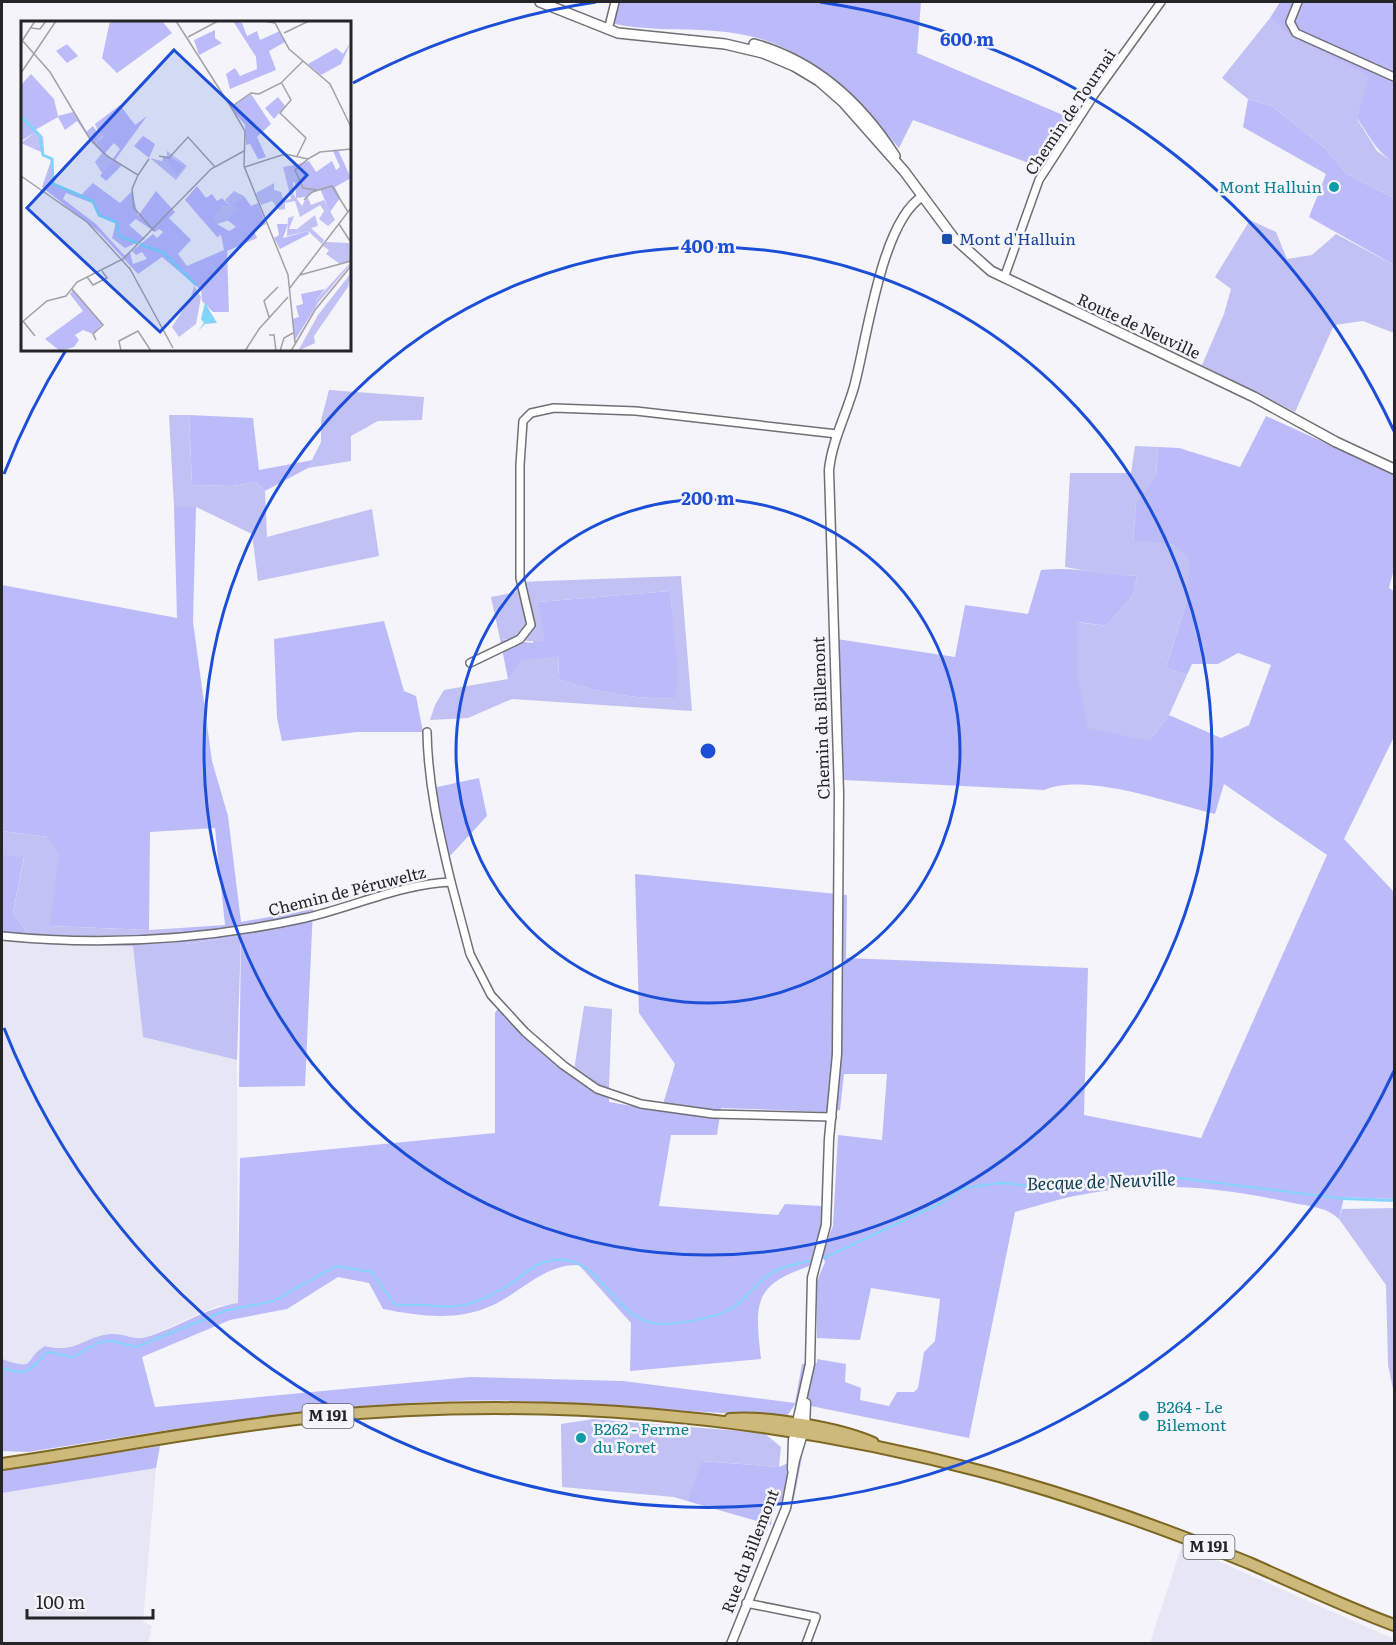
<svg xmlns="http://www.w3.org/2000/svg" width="1396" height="1645" font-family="Literata,serif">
<rect width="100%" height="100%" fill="#f4f4fa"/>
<g fill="#e6e6f4">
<path d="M2 940 35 944 133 946 143 1037 237 1060 238 1303 217 1306 147 1337 132 1339 112 1334 70 1349 45 1346 32 1361 20 1366 2 1359Z"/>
<path d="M156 1468 143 1622 152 1626 148 1643 2 1644V1493Z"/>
<path d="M1182 1545 1394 1639V1643H1150Z"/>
</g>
<g fill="#bcbbf9" fill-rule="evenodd">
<path d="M615 2H921L917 53 1070 118 1037 166 913 120 899 148C846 87 802 37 715 31 679 28 645 31 610 23Z"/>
<path d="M1280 2H1394V163C1374 149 1370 136 1356 117 1330 82 1304 46 1270 18Z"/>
<path d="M1248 99 1272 106 1325 148 1347 174 1394 198V265L1309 217 1326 174 1243 127Z"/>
<path d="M189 415 253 418 259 470 313 460 308 468 265 491 256 482 233 486 192 485Z"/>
<path d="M1266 416 1394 474V569L1389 588 1394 591V737L1344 839 1394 892V1199L1344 1197 1339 1219C1326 1206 1305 1206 1288 1202 1225 1188 1155 1181 1091 1193 1065 1197 1040 1205 1015 1212L969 1438 796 1403 787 1416C676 1413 567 1398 456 1401 312 1405 171 1430 28 1452L2 1451V1359C38 1372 23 1359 45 1346 78 1354 84 1336 111 1334 124 1333 134 1341 147 1337 179 1327 205 1308 238 1303L240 1158 495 1133V1013L502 1003C529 1040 569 1067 609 1086V1102L661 1111 675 1064 639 1013 635 874 847 895 846 958 1088 968 1084 1115 1201 1138 1327 855 1224 784 1215 814C1169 803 1087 772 1044 790L843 780 837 639 955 657 965 605 1028 614 1041 570C1073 566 1105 574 1137 576L1133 596 1106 626 1079 622 1149 741 1169 715 1221 738 1249 725 1271 665 1238 653 1218 664H1192L1187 675 1166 668 1188 596 1174 545 1133 541 1136 503 1156 475 1158 447 1179 448 1240 467ZM844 1074H887L882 1140 838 1135 833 1226 822 1254 825 1262 817 1281V1338L860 1340 871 1288 940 1299 935 1341 924 1352 918 1388 914 1392H897L889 1406 860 1400 861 1388 845 1382 846 1364 817 1359V1363L802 1364 795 1403 623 1381 470 1377 155 1407 142 1357 230 1320 287 1309 338 1277 369 1283 383 1309C420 1316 457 1322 493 1305 523 1291 544 1264 579 1265L631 1323 630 1371 761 1359C755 1304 752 1285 810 1266L823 1227 822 1206 785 1204 778 1215 659 1206 671 1135H717L721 1108 827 1112 840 1110Z"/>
<path d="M174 507H196L193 622 212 761 228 816 241 922 313 909 305 1086 239 1087 241 936 184 944 180 928 225 925 215 828 150 832 149 930 50 926 48 837 2 831V585L177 618Z"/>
<path d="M670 591 679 672 676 698C634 700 597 692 558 679L559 656 508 679 500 639 533 643 538 602Z"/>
<path d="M384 621 404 691 416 696 423 732H357L282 741 277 718 274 639Z"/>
<path d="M479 778 487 816 451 855 441 858 428 789Z"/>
<path d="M2 854 24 857 13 913 35 944 2 940Z"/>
<path d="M160 1446 156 1468 2 1493V1470Z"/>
<path d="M802 1457 793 1504 773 1506 771 1525 687 1501 701 1461 779 1467Z"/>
</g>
<g fill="#c1c1f4">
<path d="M1270 18 1292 36 1369 75 1357 119 1377 151 1394 163V198L1347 174 1325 148 1272 106 1248 99 1222 78Z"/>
<path d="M1250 220 1276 232 1287 259 1312 255 1336 234 1394 265V333L1363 321 1334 325 1295 412 1202 365 1224 314 1231 289 1215 277Z"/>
<path d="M329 390 424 397 422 420 378 421 351 436V461L308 468 321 442V420Z"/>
<path d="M169 415H189L192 485 233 486 256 482 265 491 267 537 372 509 379 556 258 581 252 534 196 507H174Z"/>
<path d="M1135 446 1158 447 1156 475 1136 504 1133 540 1174 545 1189 557 1188 596 1166 668 1187 675 1169 715 1149 741 1088 728 1077 674 1078 622 1106 626 1133 596 1137 576 1104 574 1065 567 1070 473H1131Z"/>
<path d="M681 576 692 711 512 699 468 718 430 720 435 705 444 690 508 679 522 660 559 656 558 679C598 692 634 700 675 698L678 672 670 591 538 602 545 642 500 639 491 597 516 592 517 582Z"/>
<path d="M2 831 48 837 59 853 50 926 149 930 180 928 185 944 241 936 237 1060 143 1037 133 946 35 944 13 913 24 858 2 854Z"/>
<path d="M584 1006 612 1009 609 1086 574 1070Z"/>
<path d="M1394 1208V1394L1388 1365 1386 1285 1339 1219 1342 1209Z"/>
<path d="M593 1419 764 1433 781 1447 779 1467 702 1461 687 1501 674 1497 562 1487 561 1424Z"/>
</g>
<path fill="#83d4fb" d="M1344 1197 1394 1199V1202L1343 1200Z"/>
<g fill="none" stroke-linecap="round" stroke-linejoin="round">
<g stroke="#83d4fb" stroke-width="2">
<path d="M824 1258 943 1202 963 1188 1000 1183 1045 1187 1128 1178 1171 1177 1345 1199"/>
<path d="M2 1368C28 1377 29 1371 47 1352L73 1357 99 1342 112 1341 136 1347 225 1311 273 1301 336 1266 372 1272 394 1304C404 1306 415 1304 425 1305 461 1310 476 1304 507 1286 523 1276 535 1262 554 1260 602 1254 614 1322 659 1324 677 1324 719 1318 734 1307 749 1295 761 1277 779 1269 789 1265 800 1263 810 1261"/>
</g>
<defs>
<g id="minor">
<path d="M1298 2 1290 22 1296 33 1394 77"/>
<path d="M608 30 615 2"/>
<path d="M1004 278 1039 180 1094 95 1161 2"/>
<path d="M470 663 520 639 531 625 520 578V465L523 421 531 413 554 408 636 411 837 434"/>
<path d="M427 732C428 784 439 832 451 882"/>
<path d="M2 936C103 946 205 940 305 918 353 907 401 884 451 882L470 954 491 995 525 1032 563 1065 597 1089 641 1104 713 1114 832 1117"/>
<path d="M746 1603 816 1617 806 1644"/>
</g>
<g id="tertiary">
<path d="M792 1469 793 1440 810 1364 812 1278 826 1225 829 1139 837 1054 839 793 829 470C832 441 846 415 854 387 867 340 881 221 923 196"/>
<path d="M731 1644 786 1508 795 1460 805 1427 806 1403"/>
</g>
<g id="secondary">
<path d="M540 2 618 33 725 44 763 53 794 66 819 81 843 102 904 171 953 237 991 271 1254 397 1336 442 1394 469"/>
<path d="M754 44C815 61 861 103 895 156"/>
</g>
<g id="primary">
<path d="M730 1419C768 1416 839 1428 873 1443"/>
<path d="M2 1464C106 1449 209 1428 314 1417 537 1395 767 1414 984 1472 1074 1496 1163 1528 1249 1563 1297 1584 1345 1607 1394 1625"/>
</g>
</defs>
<use href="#minor" stroke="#6f6f75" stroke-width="10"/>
<use href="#tertiary" stroke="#6f6f75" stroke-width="11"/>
<use href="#secondary" stroke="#6f6f75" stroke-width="12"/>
<use href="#primary" stroke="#7d6722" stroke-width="14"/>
<use href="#minor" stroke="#fff" stroke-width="7"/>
<use href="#tertiary" stroke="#fff" stroke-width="8"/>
<use href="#secondary" stroke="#fff" stroke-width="9"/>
<use href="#primary" stroke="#cdb979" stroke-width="10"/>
</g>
<g fill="none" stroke="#1d4ed8" stroke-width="3">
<circle cx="708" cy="751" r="252"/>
<circle cx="708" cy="751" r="504"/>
<path d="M1394 1071A757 757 0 0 1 4 1028M4 474A757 757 0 0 1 66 350M353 83A757 757 0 0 1 596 2M820 2A757 757 0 0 1 1394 431"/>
</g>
<g fill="#0f9aa8" stroke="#f4f4fa" stroke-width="2">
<circle cx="1334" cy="187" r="6"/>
<circle cx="1144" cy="1416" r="6"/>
<circle cx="581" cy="1438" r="6"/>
</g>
<rect fill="#1a4fb4" stroke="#f4f4fa" stroke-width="2" x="941" y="233" width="12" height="12" rx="3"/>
<g text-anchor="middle" stroke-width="5" stroke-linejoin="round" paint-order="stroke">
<g fill="#f4f4fa" stroke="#636366" stroke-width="1.5">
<rect x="302.5" y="1404" width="51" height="24" rx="4.5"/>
<rect x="1183.5" y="1535" width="51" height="24" rx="4.5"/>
</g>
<g font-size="15" font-weight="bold" fill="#252527">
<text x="328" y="1421">M 191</text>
<text x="1209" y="1552">M 191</text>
</g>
<g font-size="16" fill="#252527" stroke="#f4f4fa">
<text transform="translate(1070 112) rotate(-56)" y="6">Chemin de Tournai</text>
<text transform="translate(1139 326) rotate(25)" y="6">Route de Neuville</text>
<text transform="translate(821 718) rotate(-92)" y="6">Chemin du Billemont</text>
<text transform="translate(347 891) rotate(-14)" y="6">Chemin de Péruweltz</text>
<text transform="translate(750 1551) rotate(-69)" y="6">Rue du Billemont</text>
</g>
<g font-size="16" fill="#0d838f" stroke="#f4f4fa" text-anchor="start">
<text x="1322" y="193" text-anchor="end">Mont Halluin</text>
<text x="1156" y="1413">B264 - Le<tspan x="1156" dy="18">Bilemont</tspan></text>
<text x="593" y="1435">B262 - Ferme<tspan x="593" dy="18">du Foret</tspan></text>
</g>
<g font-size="16" fill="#164399" stroke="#f4f4fa" text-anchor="start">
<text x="959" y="245">Mont d'Halluin</text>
</g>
<g font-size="18" font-style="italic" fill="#0b3c4f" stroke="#f4f4fa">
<text transform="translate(1101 1182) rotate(-2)" y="6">Becque de Neuville</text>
</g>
</g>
<g transform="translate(21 21)">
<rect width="330" height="330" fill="#f4f4fa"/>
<path d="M89 0H141L151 12 96 52 81 37ZM212 0 221 2 226 15 236 10 239 19 259 10 264 21 248 30 255 49 209 68 205 53 214 47 219 55 236 48 235 36ZM194 9V17L201 22 178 34 173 19ZM330 21 320 43 300 54 287 43 315 27 322 33ZM46 23 57 35 46 42 35 30ZM10 53 33 78 37 95 52 91 65 111 72 105 78 114 72 123 56 100 44 109 37 96 14 109 22 116 23 132 11 127 20 125 17 115 13 112 0 120V64ZM230 73 250 103 236 116 245 136 237 138 229 123 225 124 224 104 209 86ZM257 76 264 85 253 98 244 87ZM99 84 114 104 126 95 94 139 101 144 85 160 79 155 99 128 93 122 84 132 75 122 82 116 74 103ZM122 115 134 123 128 137 113 125ZM317 129 330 157 314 166 319 177 309 191 299 168 284 176 275 177 273 144 288 140 295 151 311 140 315 149 319 146 312 130ZM143 135H150L164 146 155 156 147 142 141 140ZM31 137 33 162 59 175 72 162 99 182 111 170 117 195 135 170 154 191 148 197 170 219 157 233 166 245 203 229 200 214 196 216 164 179 176 165 185 177 191 173 196 180 201 177 210 186 201 185 196 203 208 210 215 206 204 197 213 192V182L223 175 230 185 237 182 245 203 233 210 236 217 206 230 208 291H192L181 280 180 269 141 236 117 253 78 211 21 166ZM45 172 71 182 78 195 95 202 91 217 104 227 124 218 108 204 115 198 134 211 138 208 142 211 136 217 132 213 111 230 115 234 121 231 126 238 112 243 109 232 103 234 75 203 42 178ZM256 203H267L262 217 287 210 288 213 259 228 253 217 258 214ZM304 268 295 279 297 282 274 319 271 298 278 296 275 285 282 283 280 273ZM52 269 81 303 72 313 62 309 54 314 58 319 53 326 39 330 24 318 62 290 49 273Z" fill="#bcbbf9" fill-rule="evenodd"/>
<path d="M74 103 83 114 75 122 92 140 81 152 74 141 81 132 72 123 78 113ZM13 112 19 117 20 125 11 127 0 122ZM146 130 166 145 155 159 129 137 148 142 155 156 164 146 151 135 146 138ZM273 144 277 159 272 162 273 174 281 185 286 175 290 184 303 179 314 199 307 205 298 198 303 190 299 184 279 196 274 180 264 182V188L258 189 251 180 240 184 235 172 253 162V169L260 171 263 180 270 178 262 146ZM213 170 223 175 213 182 217 189 206 200 196 203 192 196 200 185 210 186 204 179ZM294 194 297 205 290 207 303 219 301 223 287 210 266 215 267 197 273 195 268 208H276ZM305 221 328 222 330 243 297 282 295 279 330 241 319 243 305 233 308 229 302 225ZM330 252 327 266 293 315 294 322 277 330 297 294ZM173 265 180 276 175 303 158 316 151 306 170 276Z" fill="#c1c1f4"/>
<path d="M184 282 196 302 184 303 177 310 183 302 180 298Z" fill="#83d4fb"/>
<path fill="none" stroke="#83d4fb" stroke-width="3" d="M0 95 19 115 22 134 31 138 32 163 72 180 78 194 95 201 98 215 117 222M119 223 143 232 175 264"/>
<path fill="none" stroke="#a1a1a6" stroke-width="1.5" d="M155 0 215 94M242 0 254 2 268 28 309 63 330 106M10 7 19 8 25 0M263 12 288 0M167 16 197 0M0 18 29 51 69 118 86 135 117 154 111 168 113 187 133 210M1 20 14 0M0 52 35 0M260 61 270 79 259 92 285 117 276 135M210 86 230 72 238 73 260 62 282 40M214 93 224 110 223 145 267 254 274 322M138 135 148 137 167 116 194 146M287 138 274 149 282 167 296 169M224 146 264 133 287 138 299 131 330 128M117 154 128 138M0 155 66 201 109 248M283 179 291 171 311 165 327 191M318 203 329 220M108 246 152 327M279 254 330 240M66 256 72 264 86 257 81 250M51 268 82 304 72 313 75 319M268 268 330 187M248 296 243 280 257 266M2 300 14 315M0 302 26 280 45 275 56 261 102 238 190 148 223 130M248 314H253L255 330M100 330 98 320 117 310 130 330M224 330 238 308 267 276M259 330 263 317 272 312M270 330 294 289 330 245"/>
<path fill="#1d4ed8" fill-opacity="0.15" stroke="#1d4ed8" stroke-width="3" d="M153 29 286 154 139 311 6 187Z"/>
<rect width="330" height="330" fill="none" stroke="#252527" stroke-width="3"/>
</g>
<circle cx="708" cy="751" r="9" fill="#1d4ed8" stroke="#f4f4fa" stroke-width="3"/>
<g font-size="18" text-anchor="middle" font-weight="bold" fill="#1d4ed8" stroke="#f4f4fa" stroke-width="5" stroke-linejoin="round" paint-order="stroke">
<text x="967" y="46">600 m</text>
<text x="708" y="253">400 m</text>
<text x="708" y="505">200 m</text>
</g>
<rect width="1396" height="1645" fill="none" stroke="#252527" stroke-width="6"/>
<path d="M27 1609v9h126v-9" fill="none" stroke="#252527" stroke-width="3"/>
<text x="36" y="1609" font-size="18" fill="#252527" stroke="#f4f4fa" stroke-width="4.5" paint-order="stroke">100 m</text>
</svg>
